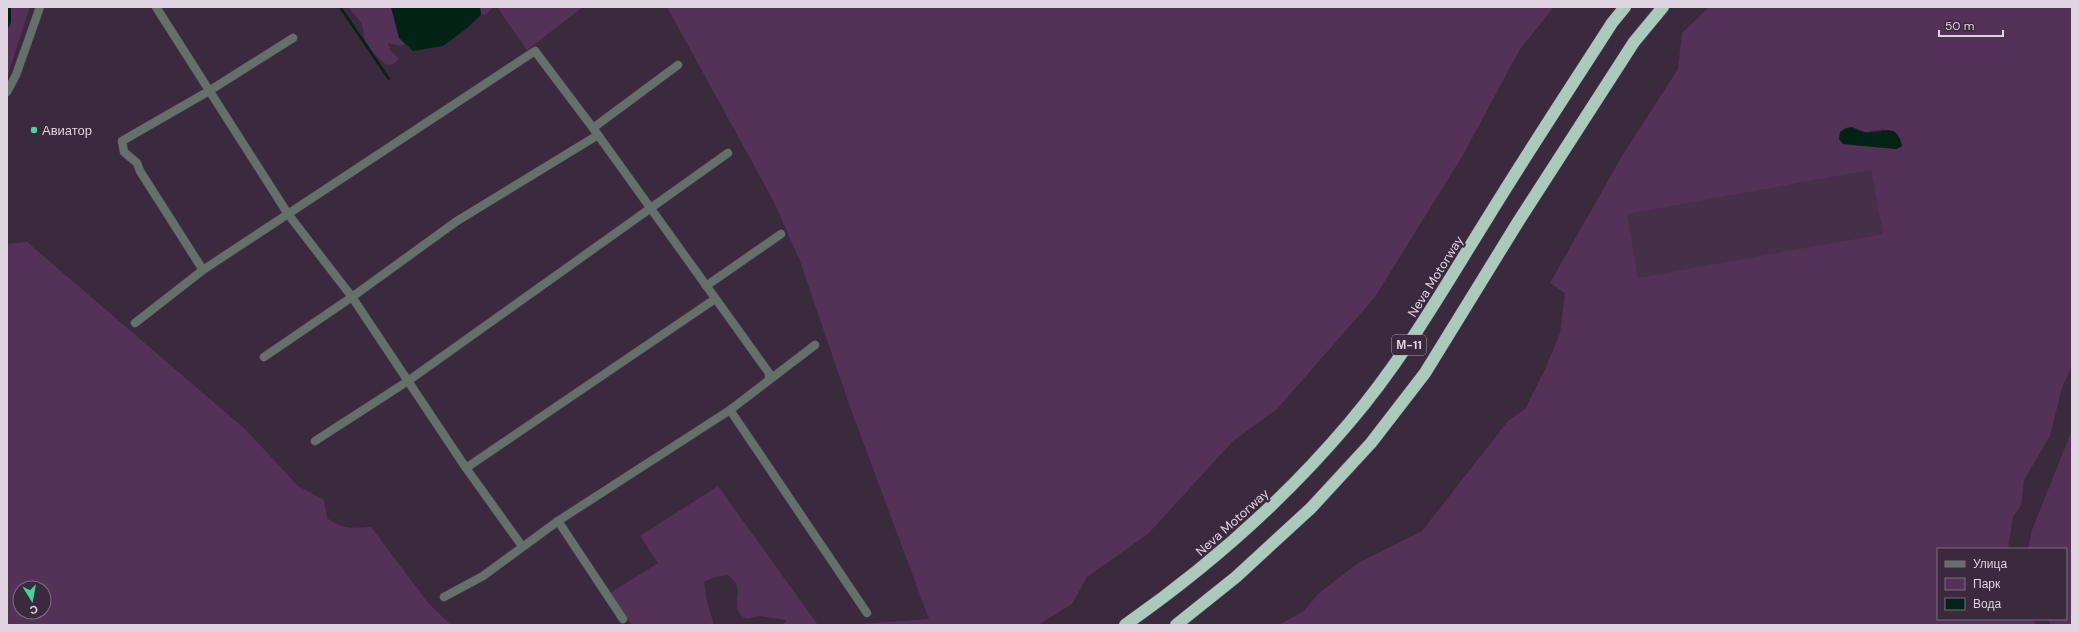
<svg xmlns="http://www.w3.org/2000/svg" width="2079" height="632" font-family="'DM Sans',sans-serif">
<rect width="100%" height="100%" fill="#3b293d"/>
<path fill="#463049" d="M1871 170 1883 234 1638 279 1626 214Z"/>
<g fill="#543258" fill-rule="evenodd">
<path d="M11 7H30L7 77V31L11 22Z"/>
<path d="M349 7H391L399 38 406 44 400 46 388 43 390 50 399 59C396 62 393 65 388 65 382 64 366 44 364 37 363 33 364 28 362 25 359 18 353 15 349 7Z"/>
<path d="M480 7H493L487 14 481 15Z"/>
<path d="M497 7H583L527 50Z"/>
<path d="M667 7H1554L1520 49 1463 155 1375 297 1277 409 1233 441 1148 534 1087 577 1072 604 1038 625H845L929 619 850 407 800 261 774 202Z"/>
<path d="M1709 7H2072V364L2061 391 2050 436 2024 480 2021 506 2013 517 2008 549H1938V619H2033L2036 625H1278L1303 612 1319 593 1358 563 1422 531 1508 421 1525 409 1546 367 1560 333 1565 293 1550 283 1622 156 1678 69 1682 33ZM1852 127 1865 132 1884 129 1897 149 1849 145ZM1871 170 1883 234 1638 278 1627 214Z"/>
<path d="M27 242 246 430 298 486 324 500 327 518C343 530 352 528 371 527L429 604 451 625H7V244ZM20 588H44V612H20Z"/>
<path d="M2072 430V625H2051L2048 619H2066V549H2028L2032 530Z"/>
<path d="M718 486 818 625H783L786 620 760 616 746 619C724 605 751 590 727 575L715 577 704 582 707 602 714 625H632L610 593 658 563 640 536Z"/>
</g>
<g fill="#042317">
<path d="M7 7H11V22L7 31Z"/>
<path d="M391 7H480L481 15 466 29 443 46 413 51 399 38Z"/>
<path d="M1852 127C1856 129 1860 131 1864 132 1881 135 1896 119 1902 146L1897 149 1843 144 1839 139 1840 132 1846 128Z"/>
</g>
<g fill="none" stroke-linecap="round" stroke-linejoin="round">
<path stroke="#042317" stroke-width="2.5" d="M340 7 389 79"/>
<defs>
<g id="minor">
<path d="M156 7 288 214 352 297 466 468 522 546"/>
<path d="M593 128 678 65"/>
<path d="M203 270 140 171 137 163 124 152 122 141 209 91 293 38"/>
<path d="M706 286 781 234"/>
<path d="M135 323 203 270 535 51 593 128 769 373V379"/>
<path d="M264 357 352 297 457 221 598 135"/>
<path d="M730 410 867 613"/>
<path d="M315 441 408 381 728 153"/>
<path d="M466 468 715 299"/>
<path d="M558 521 623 619"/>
<path d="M444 597 483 576 558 521 730 410 815 345"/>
</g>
<path id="tertiary" d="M7 92 16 75 40 7"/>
<g id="motorway">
<path d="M1125 625C1208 567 1284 500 1349 423 1402 361 1442 291 1485 222 1526 155 1569 90 1612 23L1625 7"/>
<path d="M1176 625 1236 577 1311 508 1371 443 1425 373 1518 222 1634 42 1663 7"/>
</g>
</defs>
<use href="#minor" stroke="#59485a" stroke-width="9"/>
<use href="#tertiary" stroke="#59485a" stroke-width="9"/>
<use href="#motorway" stroke="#59485a" stroke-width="13"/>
<use href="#minor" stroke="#64716b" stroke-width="8"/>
<use href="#tertiary" stroke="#64716b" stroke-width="8"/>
<use href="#motorway" stroke="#aacabb" stroke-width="12"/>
</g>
<circle fill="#44d49f" stroke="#3b293d" stroke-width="1.5" cx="34" cy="130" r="4"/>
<g text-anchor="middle" stroke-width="4" stroke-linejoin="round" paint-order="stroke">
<rect fill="#3b293d" stroke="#aea1af" stroke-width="1" x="1392" y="335" width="34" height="20" rx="3"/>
<g font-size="12" font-weight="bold" fill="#dfd4e0">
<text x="1409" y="349">М-11</text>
</g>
<g font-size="13" fill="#dfd4e0" stroke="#3b293d" text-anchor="start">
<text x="42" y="135">Авиатор</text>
</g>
<g font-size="13" fill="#dfd4e0" stroke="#3b293d">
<text transform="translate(1435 276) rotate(-58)" y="5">Neva Motorway</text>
<text transform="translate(1232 522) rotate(-42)" y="5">Neva Motorway</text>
</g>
</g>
<rect width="2079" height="632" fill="none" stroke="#dfd4e0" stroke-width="16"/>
<rect x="1937" y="548" width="130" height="72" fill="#3b293d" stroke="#7d6d7e"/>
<rect x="1945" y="561" width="20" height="6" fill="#64716b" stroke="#7d6d7e"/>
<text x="1973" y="568" font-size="12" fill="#dfd4e0">Улица</text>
<rect x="1945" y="578" width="20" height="12" fill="#543258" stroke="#7d6d7e"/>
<text x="1973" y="588" font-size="12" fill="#dfd4e0">Парк</text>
<rect x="1945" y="598" width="20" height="12" fill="#042317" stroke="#7d6d7e"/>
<text x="1973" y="608" font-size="12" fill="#dfd4e0">Вода</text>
<g transform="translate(32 600) rotate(169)"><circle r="19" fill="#3b293d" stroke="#7d6d7e"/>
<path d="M0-3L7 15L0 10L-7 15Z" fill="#44d49f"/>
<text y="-6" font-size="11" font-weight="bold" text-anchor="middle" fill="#dfd4e0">С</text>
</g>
<path d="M1939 30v6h64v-6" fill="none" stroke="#dfd4e0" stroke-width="2"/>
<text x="1945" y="30" font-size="12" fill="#dfd4e0" stroke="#3b293d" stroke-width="3" paint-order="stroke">50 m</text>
</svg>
